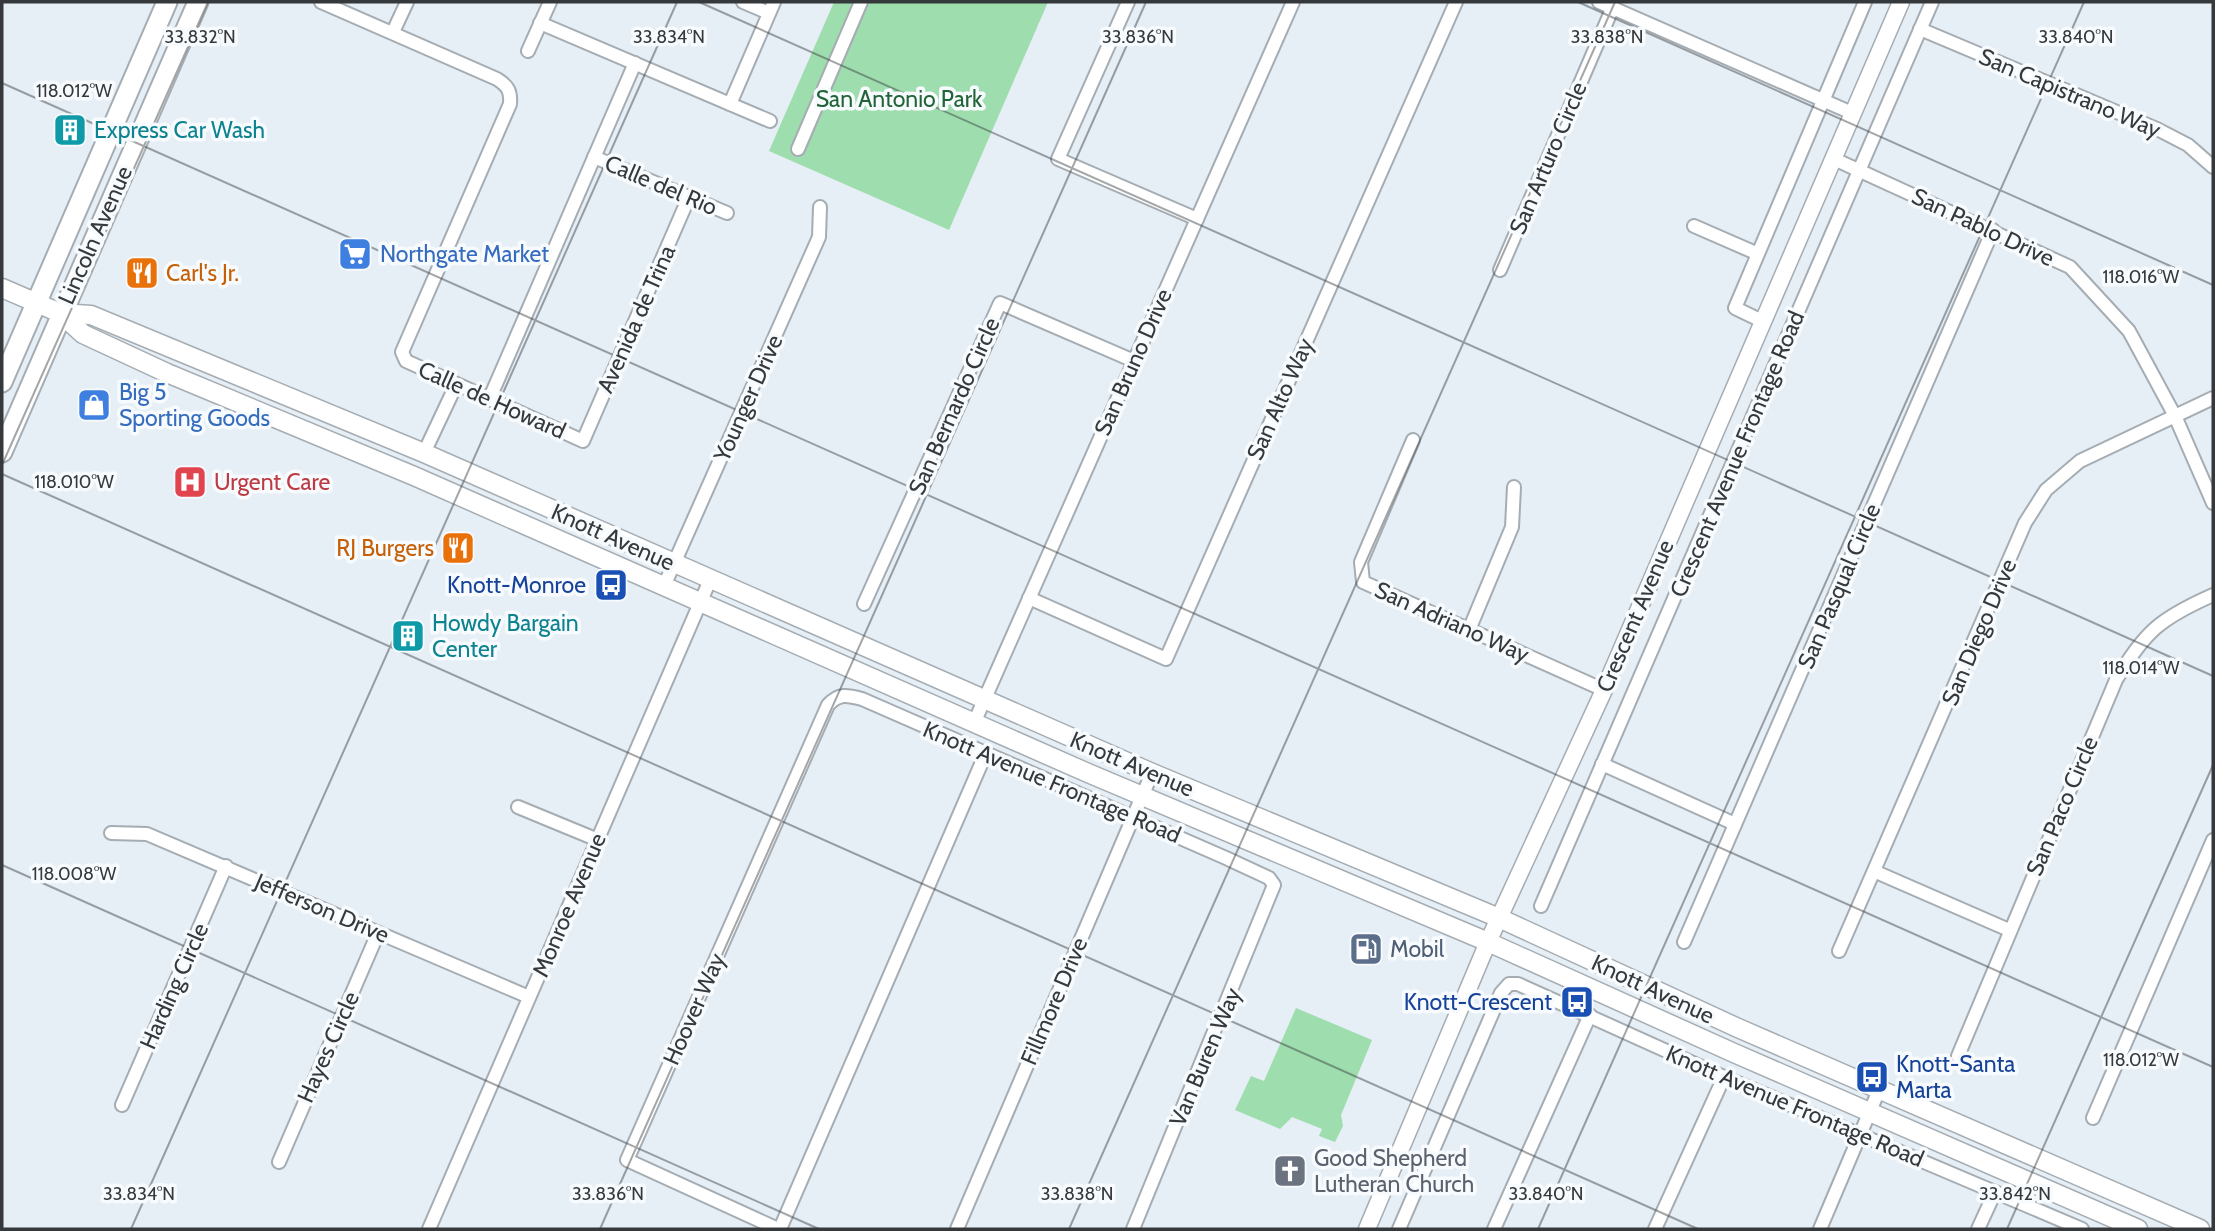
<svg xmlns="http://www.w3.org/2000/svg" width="2215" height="1231" font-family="Cabin,sans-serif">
<rect width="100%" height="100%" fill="#e6eef6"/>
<g fill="#9eddad">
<path d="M834 2H1048L949 230 769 151Z"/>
<path d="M1296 1008 1372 1040 1341 1115 1343 1126 1335 1142 1319 1136 1322 1129 1292 1117 1280 1129 1235 1110 1251 1076 1264 1081Z"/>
</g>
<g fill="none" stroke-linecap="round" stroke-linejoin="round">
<defs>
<g id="minor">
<path d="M321 2 497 79C508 86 511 91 510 104L402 352 406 361 583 441 689 197"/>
<path d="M743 2 769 13"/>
<path d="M1128 2 1058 159 1197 219"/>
<path d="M1599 2 1852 113"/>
<path d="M540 23 770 121"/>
<path d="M1920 29 2157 129 2188 145 2213 167"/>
<path d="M393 32 407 2"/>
<path d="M528 51 550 2"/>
<path d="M730 104 774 2"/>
<path d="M798 149 861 2"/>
<path d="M594 157 727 213"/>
<path d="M1834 159 2070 267 2129 331 2175 416 2213 503"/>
<path d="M1694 226 1756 253"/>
<path d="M1500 270 1613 7"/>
<path d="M1762 321 1735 308 1865 2"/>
<path d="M489 400 635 63"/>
<path d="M1413 440 1361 562 1363 582 1604 690"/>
<path d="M424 453 456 385"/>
<path d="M664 586 819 237 820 207"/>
<path d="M1029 598 1166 659 1456 2"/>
<path d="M864 604 1000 303 1134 361"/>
<path d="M1469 630 1512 527 1514 487"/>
<path d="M974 723 1293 2"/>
<path d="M1602 764 1735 824"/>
<path d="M518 807 598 840"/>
<path d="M111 833 147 834 529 997"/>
<path d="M1876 872 2009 930"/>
<path d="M1541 906 1932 2"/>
<path d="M1684 942 1993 230"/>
<path d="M1839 951 2025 523 2046 490 2080 461 2213 398"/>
<path d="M1958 1056 2116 680C2145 631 2161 618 2213 595"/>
<path d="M122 1105 226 866"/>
<path d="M2093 1118 2213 840"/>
<path d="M279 1162 378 933"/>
<path d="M429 1229 710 580"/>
<path d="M778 1229 627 1160 828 705C839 693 847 695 862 699L1226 858 1269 878 1274 885 1133 1229"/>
<path d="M780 1229 985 755"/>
<path d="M957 1229 1152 773"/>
<path d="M1399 1229 1501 993 1509 984H1518L1724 1077 2082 1229"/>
<path d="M1494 1229 1590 1015"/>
<path d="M1655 1229 1724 1077"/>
<path d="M1820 1229 1879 1090"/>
<path d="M1978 1229 1995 1192"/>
</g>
<path id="tertiary" d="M1367 1229 1488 942 1604 690 1901 2"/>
<g id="secondary">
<path d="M2 288 60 313 83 334 167 373 414 476 1088 773 1488 942 1734 1053 2138 1229"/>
<path d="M60 313 91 315 424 453 1150 772 1499 918 1738 1028 2200 1229"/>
</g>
<g id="primary">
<path d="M2 382 167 2"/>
<path d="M2 452 198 2"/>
</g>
</defs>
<use href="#minor" stroke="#a5adb3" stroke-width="16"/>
<use href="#tertiary" stroke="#a5adb3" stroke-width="19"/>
<use href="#secondary" stroke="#a5adb3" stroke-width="21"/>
<use href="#primary" stroke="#a5adb3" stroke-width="23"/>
<use href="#minor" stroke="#fff" stroke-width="12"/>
<use href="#tertiary" stroke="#fff" stroke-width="16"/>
<use href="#secondary" stroke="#fff" stroke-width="18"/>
<use href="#primary" stroke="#fff" stroke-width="19"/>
</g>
<path fill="none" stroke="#36393b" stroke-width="2" stroke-opacity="0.45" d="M699 2 2213 676M1578 2 2213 285M2 83 2213 1067M2 465 208 2M2 474 1698 1229M2 865 819 1229M131 1229 677 2M600 1229 1146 2M1069 1229 1615 2M1538 1229 2084 2M2007 1229 2213 765"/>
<defs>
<symbol id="building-square" viewBox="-11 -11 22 22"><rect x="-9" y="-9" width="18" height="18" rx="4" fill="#0f9aa8" stroke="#f8fbfe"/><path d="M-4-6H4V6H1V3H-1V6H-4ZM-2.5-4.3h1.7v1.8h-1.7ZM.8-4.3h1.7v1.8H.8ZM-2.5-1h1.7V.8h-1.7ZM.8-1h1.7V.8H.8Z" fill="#fff"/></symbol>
<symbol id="supermarket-square" viewBox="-11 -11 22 22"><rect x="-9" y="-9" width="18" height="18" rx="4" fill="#3f7fe0" stroke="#f8fbfe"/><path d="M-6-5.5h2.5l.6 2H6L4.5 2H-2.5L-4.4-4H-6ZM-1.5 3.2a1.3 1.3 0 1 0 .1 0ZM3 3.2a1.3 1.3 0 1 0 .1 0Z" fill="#fff"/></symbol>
<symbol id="restaurant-square" viewBox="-11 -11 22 22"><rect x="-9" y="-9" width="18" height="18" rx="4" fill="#e8710a" stroke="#f8fbfe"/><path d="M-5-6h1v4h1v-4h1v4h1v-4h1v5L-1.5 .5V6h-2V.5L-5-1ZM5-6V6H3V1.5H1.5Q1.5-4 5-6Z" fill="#fff"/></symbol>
<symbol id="shop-square" viewBox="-11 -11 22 22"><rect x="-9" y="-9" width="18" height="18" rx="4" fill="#3f7fe0" stroke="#f8fbfe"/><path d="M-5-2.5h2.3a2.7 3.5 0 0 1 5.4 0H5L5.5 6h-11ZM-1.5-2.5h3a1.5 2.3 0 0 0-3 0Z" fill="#fff"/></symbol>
<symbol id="hospital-square" viewBox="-11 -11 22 22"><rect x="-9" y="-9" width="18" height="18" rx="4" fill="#e0444e" stroke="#f8fbfe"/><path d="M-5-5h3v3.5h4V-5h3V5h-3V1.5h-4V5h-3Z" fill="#fff"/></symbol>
<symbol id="bus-square" viewBox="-11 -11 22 22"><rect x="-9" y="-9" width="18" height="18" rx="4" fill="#1a4fb4" stroke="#f8fbfe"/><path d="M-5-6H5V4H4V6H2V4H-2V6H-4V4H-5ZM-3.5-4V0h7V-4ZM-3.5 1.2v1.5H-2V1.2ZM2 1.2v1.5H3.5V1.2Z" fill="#fff"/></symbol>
<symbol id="fuel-square" viewBox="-11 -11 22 22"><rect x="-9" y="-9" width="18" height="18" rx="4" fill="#5c6f8a" stroke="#f8fbfe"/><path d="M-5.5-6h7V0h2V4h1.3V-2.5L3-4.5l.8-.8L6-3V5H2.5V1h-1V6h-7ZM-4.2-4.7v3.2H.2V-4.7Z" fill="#fff"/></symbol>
<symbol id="church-square" viewBox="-11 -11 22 22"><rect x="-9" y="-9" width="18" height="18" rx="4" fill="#6b7280" stroke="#f8fbfe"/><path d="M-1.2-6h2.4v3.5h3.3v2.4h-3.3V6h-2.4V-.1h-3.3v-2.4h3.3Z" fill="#fff"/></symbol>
</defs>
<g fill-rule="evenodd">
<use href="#building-square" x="51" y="111" width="38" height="38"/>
<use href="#supermarket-square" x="336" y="235" width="38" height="38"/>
<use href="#restaurant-square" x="123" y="254" width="38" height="38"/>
<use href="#shop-square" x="75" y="386" width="38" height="38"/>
<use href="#hospital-square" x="171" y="463" width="38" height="38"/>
<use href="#restaurant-square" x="439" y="529" width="38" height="38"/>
<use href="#bus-square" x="592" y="566" width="38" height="38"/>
<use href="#building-square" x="389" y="617" width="38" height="38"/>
<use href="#fuel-square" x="1347" y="930" width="38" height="38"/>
<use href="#bus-square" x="1558" y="983" width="38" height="38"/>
<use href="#bus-square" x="1853" y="1058" width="38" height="38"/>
<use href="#church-square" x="1271" y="1152" width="38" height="38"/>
</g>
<g text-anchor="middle" stroke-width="7" stroke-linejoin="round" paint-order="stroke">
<g font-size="23" fill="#36393b" stroke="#f8fbfe">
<text transform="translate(2070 93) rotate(23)" y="8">San Capistrano Way</text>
<text transform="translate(1548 158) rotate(-67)" y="8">San Arturo Circle</text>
<text transform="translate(661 185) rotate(23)" y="8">Calle del Rio</text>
<text transform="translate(1983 227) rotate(25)" y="8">San Pablo Drive</text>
<text transform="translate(95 235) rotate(-66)" y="8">Lincoln Avenue</text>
<text transform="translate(636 319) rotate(-66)" y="8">Avenida de Trina</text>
<text transform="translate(1133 362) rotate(-66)" y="8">San Bruno Drive</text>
<text transform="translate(748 398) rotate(-66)" y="8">Younger Drive</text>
<text transform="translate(1280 399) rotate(-66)" y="8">San Alto Way</text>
<text transform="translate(492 400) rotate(24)" y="8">Calle de Howard</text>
<text transform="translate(954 406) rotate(-66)" y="8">San Bernardo Circle</text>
<text transform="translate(1737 454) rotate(-67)" y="8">Crescent Avenue Frontage Road</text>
<text transform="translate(613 537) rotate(24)" y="8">Knott Avenue</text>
<text transform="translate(1839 586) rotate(-67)" y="8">San Pasqual Circle</text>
<text transform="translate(1635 616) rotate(-67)" y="8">Crescent Avenue</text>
<text transform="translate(1452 622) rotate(24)" y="8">San Adriano Way</text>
<text transform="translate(1979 632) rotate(-67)" y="8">San Diego Drive</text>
<text transform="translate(1132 764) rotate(23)" y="8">Knott Avenue</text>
<text transform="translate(1052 782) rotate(23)" y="8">Knott Avenue Frontage Road</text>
<text transform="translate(2062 806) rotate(-67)" y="8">San Paco Circle</text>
<text transform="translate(569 905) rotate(-67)" y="8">Monroe Avenue</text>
<text transform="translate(322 908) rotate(23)" y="8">Jefferson Drive</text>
<text transform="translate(174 986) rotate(-66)" y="8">Harding Circle</text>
<text transform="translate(1653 989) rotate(25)" y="8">Knott Avenue</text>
<text transform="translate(1054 1001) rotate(-67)" y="8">Fillmore Drive</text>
<text transform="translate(694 1009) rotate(-66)" y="8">Hoover Way</text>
<text transform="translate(328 1047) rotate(-66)" y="8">Hayes Circle</text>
<text transform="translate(1205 1057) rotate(-67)" y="8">Van Buren Way</text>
<text transform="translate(1795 1106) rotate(23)" y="8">Knott Avenue Frontage Road</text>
</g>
<g font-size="23" fill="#216438" stroke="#f8fbfe">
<text x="899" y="107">San Antonio Park</text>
</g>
<g font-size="23" fill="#0d838f" stroke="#f8fbfe" text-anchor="start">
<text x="94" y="138">Express Car Wash</text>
<text x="432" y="631">Howdy Bargain<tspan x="432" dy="26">Center</tspan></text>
</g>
<g font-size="23" fill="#366cbe" stroke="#f8fbfe" text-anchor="start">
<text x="380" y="262">Northgate Market</text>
<text x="119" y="400">Big 5<tspan x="119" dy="26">Sporting Goods</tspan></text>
</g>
<g font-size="23" fill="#c56008" stroke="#f8fbfe" text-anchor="start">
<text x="166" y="281">Carl's Jr.</text>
<text x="434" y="556" text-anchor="end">RJ Burgers</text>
</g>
<g font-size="23" fill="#be3a42" stroke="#f8fbfe" text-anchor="start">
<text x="214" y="490">Urgent Care</text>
</g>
<g font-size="23" fill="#164399" stroke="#f8fbfe" text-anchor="end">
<text x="586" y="593">Knott-Monroe</text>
<text x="1552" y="1010">Knott-Crescent</text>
<text x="1896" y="1072" text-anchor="start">Knott-Santa<tspan x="1896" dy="26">Marta</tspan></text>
</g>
<g font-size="23" fill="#4e5e75" stroke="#f8fbfe" text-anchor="start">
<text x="1390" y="957">Mobil</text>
</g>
<g font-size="23" fill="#5b616d" stroke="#f8fbfe" text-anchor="start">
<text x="1314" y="1166">Good Shepherd<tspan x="1314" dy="26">Lutheran Church</tspan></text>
</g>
</g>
<g font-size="18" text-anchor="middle" fill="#36393b" stroke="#f8fbfe" stroke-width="7" stroke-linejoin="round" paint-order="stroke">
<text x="200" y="43">33.832°N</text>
<text x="669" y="43">33.834°N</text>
<text x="1138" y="43">33.836°N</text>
<text x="1607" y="43">33.838°N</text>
<text x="2076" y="43">33.840°N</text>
<text x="74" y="97">118.012°W</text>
<text x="2141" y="283">118.016°W</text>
<text x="74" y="488">118.010°W</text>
<text x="2141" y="674">118.014°W</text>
<text x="74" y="880">118.008°W</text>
<text x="2141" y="1066">118.012°W</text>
<text x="139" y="1200">33.834°N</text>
<text x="608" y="1200">33.836°N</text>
<text x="1077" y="1200">33.838°N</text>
<text x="1546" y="1200">33.840°N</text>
<text x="2015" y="1200">33.842°N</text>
</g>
<rect width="2215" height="1231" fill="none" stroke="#36393b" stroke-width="7"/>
</svg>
